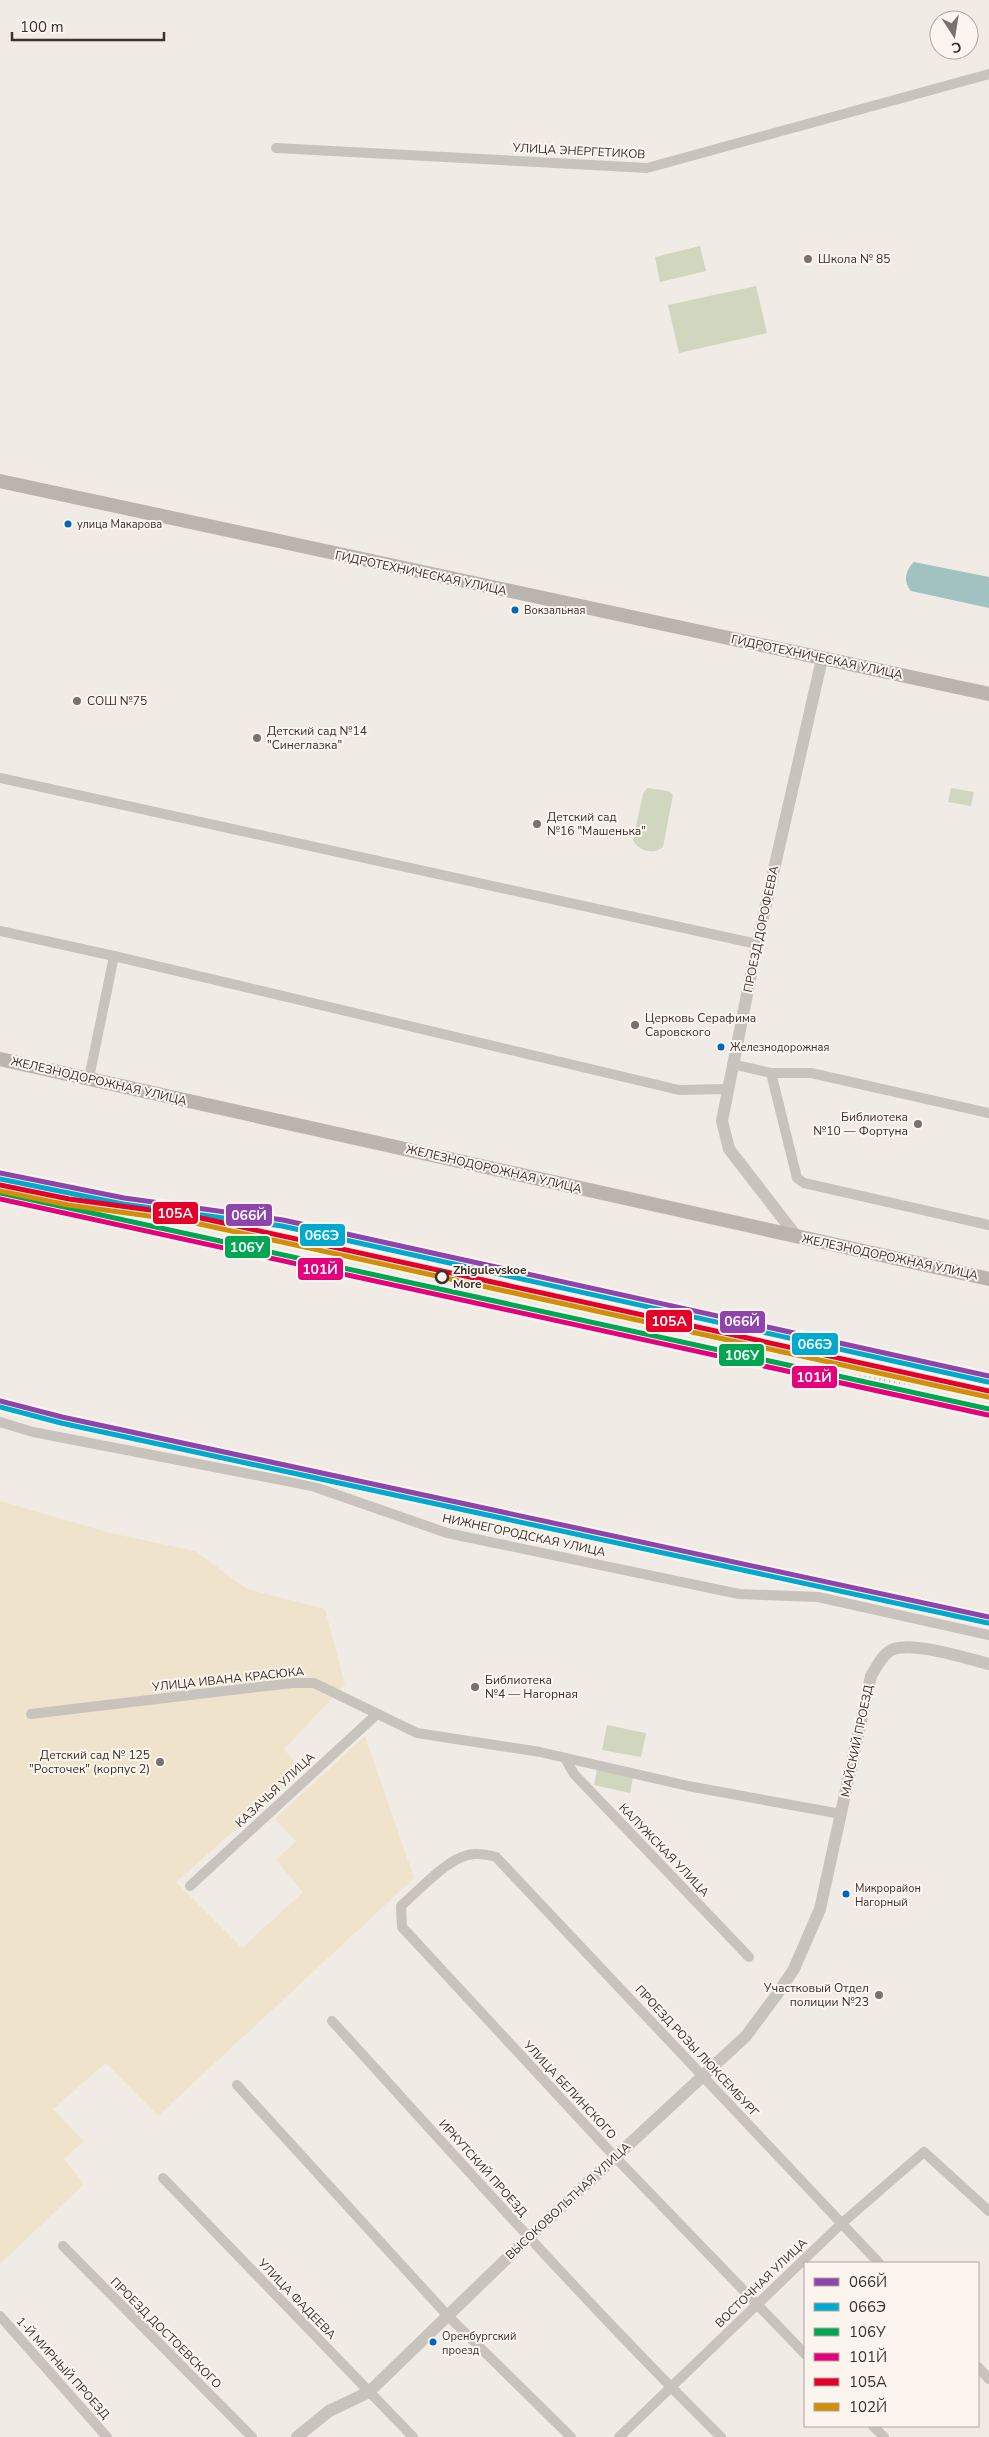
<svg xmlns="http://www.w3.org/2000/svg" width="989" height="2437" font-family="'Nunito Sans',sans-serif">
<rect width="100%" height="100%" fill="#f0ebe5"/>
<g fill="#d1d6bf">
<path d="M700 246 706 271 660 282 655 257Z"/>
<path d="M756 286 767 333 679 353 668 305Z"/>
<path d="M647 788 668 791 673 795 663 847C654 855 638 851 633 840L643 794Z"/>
<path d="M951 788 974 792 971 806 948 802Z"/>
<path d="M607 1725 646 1733 641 1757 602 1750Z"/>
<path d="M597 1769 633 1777 630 1793 594 1785Z"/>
</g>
<path fill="#efe3cc" d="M0 1501 110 1533 195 1551 247 1589 325 1609 345 1685 284 1749 302 1771 176 1882 242 1948 303 1892 276 1860 296 1841 275 1819 365 1736 414 1878 158 2116 106 2063 53 2109 84 2141 64 2159 84 2184 0 2264Z"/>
<path fill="#a1c2c1" d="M914 562 989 577V608L911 591C903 582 905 570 914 562Z"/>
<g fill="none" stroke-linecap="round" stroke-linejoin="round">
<g stroke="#c9c3be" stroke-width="10">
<path d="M276 148 647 168 989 74"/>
<path d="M0 778 757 944"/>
<path d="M0 931 114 956 679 1090 727 1089"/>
<path d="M732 1064 771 1073H811L989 1113"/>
<path d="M771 1073 797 1178 804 1183 989 1225"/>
<path d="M89 1078 114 956"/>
<path d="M0 1422 33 1432 312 1486 447 1533 739 1594 818 1597 989 1635"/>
<path d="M31 1714 292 1683H314L417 1733 540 1752 688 1786 841 1814"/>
<path d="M565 1758 574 1774 749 1957"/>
<path d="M190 1886 377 1714"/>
<path d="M332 2021C460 2161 586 2304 721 2437"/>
<path d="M237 2085 448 2316 571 2437"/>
<path d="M163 2178 413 2437"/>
<path d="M63 2246 252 2437"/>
<path d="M0 2316 107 2437"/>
<path d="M805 2354 615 2157 402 1927 401 1906C417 1892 443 1864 462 1857 473 1852 485 1854 496 1857L879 2263"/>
<path d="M978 2367 989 2379"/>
<path d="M873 2426 884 2437"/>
<path d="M619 2437 841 2224 924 2152 989 2211"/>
</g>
<g stroke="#c9c3be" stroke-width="12">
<path d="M797 1237 729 1149 722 1121 757 944 822 659"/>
<path d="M297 2437 329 2411 369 2392 529 2237 746 2036 778 1993 794 1969 820 1909 871 1676C876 1668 880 1659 887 1653 903 1637 968 1659 989 1664"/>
</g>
<g stroke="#bab3ae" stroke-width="14">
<path d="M0 481 989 694"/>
<path d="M0 1059 989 1279"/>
</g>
<g stroke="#b1aca8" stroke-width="3" stroke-dasharray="1 4" stroke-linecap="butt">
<path d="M0 1202 989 1417"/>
<path d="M807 1350 891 1376"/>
<path d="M810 1370 920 1385 989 1400"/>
</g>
<defs>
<g id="rail-1">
<path d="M0 1173 124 1198 283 1220 989 1376"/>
<path d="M0 1401 62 1417 989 1617"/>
</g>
<g id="rail-2">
<path d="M0 1179 123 1204 282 1226 988 1382"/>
<path d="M0 1407 61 1423 988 1623"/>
</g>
<path id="rail-3" d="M0 1193 989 1409"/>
<path id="rail-4" d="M0 1199 988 1415"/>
<path id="rail-5" d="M0 1185 69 1199 187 1215 989 1391"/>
<path id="rail-6" d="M0 1191 68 1205 186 1221 988 1397"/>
</defs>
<use href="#rail-1" stroke="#fbf5ee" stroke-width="9"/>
<use href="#rail-2" stroke="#fbf5ee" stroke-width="9"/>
<use href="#rail-3" stroke="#fbf5ee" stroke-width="9"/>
<use href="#rail-4" stroke="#fbf5ee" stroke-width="9"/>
<use href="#rail-5" stroke="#fbf5ee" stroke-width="9"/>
<use href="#rail-6" stroke="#fbf5ee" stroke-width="9"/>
<use href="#rail-1" stroke="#8e44ad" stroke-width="5"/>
<use href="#rail-2" stroke="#00a9ce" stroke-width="5"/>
<use href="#rail-3" stroke="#00a651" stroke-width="5"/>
<use href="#rail-4" stroke="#e5007d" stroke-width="5"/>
<use href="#rail-5" stroke="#e4002b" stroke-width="5"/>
<use href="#rail-6" stroke="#d18e09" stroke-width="5"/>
</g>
<g fill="#7a716c" stroke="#fbf5ee" stroke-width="2">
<circle cx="808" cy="259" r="5"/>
<circle cx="77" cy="701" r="5"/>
<circle cx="257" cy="738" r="5"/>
<circle cx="537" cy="824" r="5"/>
<circle cx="635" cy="1025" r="5"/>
<circle cx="918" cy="1124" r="5"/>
<circle cx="475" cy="1687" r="5"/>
<circle cx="160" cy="1762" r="5"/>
<circle cx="879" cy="1995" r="5"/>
</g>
<g fill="#0065bd" stroke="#fbf5ee" stroke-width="2">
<circle cx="68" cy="524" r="4.5"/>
<circle cx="515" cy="610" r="4.5"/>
<circle cx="721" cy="1047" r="4.5"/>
<circle cx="846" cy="1894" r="4.5"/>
<circle cx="433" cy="2342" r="4.5"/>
</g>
<circle fill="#fbf5ee" stroke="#3b302b" stroke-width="2.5" cx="442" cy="1277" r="6"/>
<g text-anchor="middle" stroke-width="4" stroke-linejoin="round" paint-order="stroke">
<g font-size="11" fill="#3b302b" stroke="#fbf5ee" text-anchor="start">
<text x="77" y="528">улица Макарова</text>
<text x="524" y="614">Вокзальная</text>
<text x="730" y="1051">Железнодорожная</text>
<text x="855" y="1892">Микрорайон<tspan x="855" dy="14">Нагорный</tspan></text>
<text x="442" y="2340">Оренбургский<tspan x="442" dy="14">проезд</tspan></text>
</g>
<g font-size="12" fill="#3b302b" stroke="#fbf5ee">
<text transform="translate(579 151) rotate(3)" y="4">УЛИЦА ЭНЕРГЕТИКОВ</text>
<text transform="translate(421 573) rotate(12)" y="4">ГИДРОТЕХНИЧЕСКАЯ УЛИЦА</text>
<text transform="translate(817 657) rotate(12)" y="4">ГИДРОТЕХНИЧЕСКАЯ УЛИЦА</text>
<text transform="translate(761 929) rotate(-78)" y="4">ПРОЕЗД ДОРОФЕЕВА</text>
<text transform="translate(99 1081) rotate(13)" y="4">ЖЕЛЕЗНОДОРОЖНАЯ УЛИЦА</text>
<text transform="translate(494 1169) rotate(13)" y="4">ЖЕЛЕЗНОДОРОЖНАЯ УЛИЦА</text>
<text transform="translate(890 1257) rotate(12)" y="4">ЖЕЛЕЗНОДОРОЖНАЯ УЛИЦА</text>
<text transform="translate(524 1535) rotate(12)" y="4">НИЖНЕГОРОДСКАЯ УЛИЦА</text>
<text transform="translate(228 1679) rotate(-6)" y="4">УЛИЦА ИВАНА КРАСЮКА</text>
<text transform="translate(857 1741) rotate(-78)" y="4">МАЙСКИЙ ПРОЕЗД</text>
<text transform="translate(275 1790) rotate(-43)" y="4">КАЗАЧЬЯ УЛИЦА</text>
<text transform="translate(664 1850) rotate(46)" y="4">КАЛУЖСКАЯ УЛИЦА</text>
<text transform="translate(697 2051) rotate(47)" y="4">ПРОЕЗД РОЗЫ ЛЮКСЕМБУРГ</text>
<text transform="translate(570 2090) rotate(47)" y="4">УЛИЦА БЕЛИНСКОГО</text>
<text transform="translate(483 2168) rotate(48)" y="4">ИРКУТСКИЙ ПРОЕЗД</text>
<text transform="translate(568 2201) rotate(-43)" y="4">ВЫСОКОВОЛЬТНАЯ УЛИЦА</text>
<text transform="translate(761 2283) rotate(-44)" y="4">ВОСТОЧНАЯ УЛИЦА</text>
<text transform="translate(297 2299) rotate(46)" y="4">УЛИЦА ФАДЕЕВА</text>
<text transform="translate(166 2333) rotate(45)" y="4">ПРОЕЗД ДОСТОЕВСКОГО</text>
<text transform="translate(63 2368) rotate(48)" y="4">1-Й МИРНЫЙ ПРОЕЗД</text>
</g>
<g font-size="12" fill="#3b302b" stroke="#fbf5ee" text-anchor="start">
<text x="818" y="263">Школа № 85</text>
<text x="87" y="705">СОШ №75</text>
<text x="267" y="735">Детский сад №14<tspan x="267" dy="14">"Синеглазка"</tspan></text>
<text x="547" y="821">Детский сад<tspan x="547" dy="14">№16 "Машенька"</tspan></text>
<text x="645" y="1022">Церковь Серафима<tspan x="645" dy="14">Саровского</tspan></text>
<text x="908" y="1121" text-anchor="end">Библиотека<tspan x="908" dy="14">№10 — Фортуна</tspan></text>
<text x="485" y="1684">Библиотека<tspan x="485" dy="14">№4 — Нагорная</tspan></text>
<text x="150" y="1759" text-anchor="end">Детский сад № 125<tspan x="150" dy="14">"Росточек" (корпус 2)</tspan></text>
<text x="869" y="1992" text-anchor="end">Участковый Отдел<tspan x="869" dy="14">полиции №23</tspan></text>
</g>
<g font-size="12" font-weight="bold" fill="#3b302b" stroke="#fbf5ee" text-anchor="start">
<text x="453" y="1274">Zhigulevskoe<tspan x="453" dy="14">More</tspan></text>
</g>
</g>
<g stroke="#fbf5ee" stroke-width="2">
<rect x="152" y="1201" width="47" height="24" rx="5" fill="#e4002b"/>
<rect x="225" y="1203" width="48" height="24" rx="5" fill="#8e44ad"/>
<rect x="299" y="1223" width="47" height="24" rx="5" fill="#00a9ce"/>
<rect x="224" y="1235" width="47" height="24" rx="5" fill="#00a651"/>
<rect x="297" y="1257" width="47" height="24" rx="5" fill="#e5007d"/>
<rect x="645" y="1309" width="48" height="24" rx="5" fill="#e4002b"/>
<rect x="719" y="1310" width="47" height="24" rx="5" fill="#8e44ad"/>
<rect x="791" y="1332" width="48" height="24" rx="5" fill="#00a9ce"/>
<rect x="718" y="1343" width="47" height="24" rx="5" fill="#00a651"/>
<rect x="791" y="1365" width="47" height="24" rx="5" fill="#e5007d"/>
</g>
<g font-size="14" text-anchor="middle" font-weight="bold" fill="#fff">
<text x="175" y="1218">105А</text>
<text x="249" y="1220">066Й</text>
<text x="322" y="1240">066Э</text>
<text x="247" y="1252">106У</text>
<text x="320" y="1274">101Й</text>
<text x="669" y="1326">105А</text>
<text x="742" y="1326">066Й</text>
<text x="815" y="1349">066Э</text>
<text x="742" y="1360">106У</text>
<text x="814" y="1382">101Й</text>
</g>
<rect x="804" y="2262" width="175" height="165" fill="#fbf5ee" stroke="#aea6a0"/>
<rect x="814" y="2278" width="25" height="8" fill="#8e44ad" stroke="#aea6a0"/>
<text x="849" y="2287" font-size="15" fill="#3b302b">066Й</text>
<rect x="814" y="2303" width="25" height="8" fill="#00a9ce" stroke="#aea6a0"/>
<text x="849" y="2312" font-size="15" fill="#3b302b">066Э</text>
<rect x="814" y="2328" width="25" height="8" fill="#00a651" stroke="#aea6a0"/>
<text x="849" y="2337" font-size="15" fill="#3b302b">106У</text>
<rect x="814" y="2353" width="25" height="8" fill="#e5007d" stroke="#aea6a0"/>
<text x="849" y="2362" font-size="15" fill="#3b302b">101Й</text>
<rect x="814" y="2378" width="25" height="8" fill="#e4002b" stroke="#aea6a0"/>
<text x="849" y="2387" font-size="15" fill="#3b302b">105А</text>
<rect x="814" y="2403" width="25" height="8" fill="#d18e09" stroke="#aea6a0"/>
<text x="849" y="2412" font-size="15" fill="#3b302b">102Й</text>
<g transform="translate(954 35) rotate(168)"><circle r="24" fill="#fbf5ee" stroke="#aea6a0"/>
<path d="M0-4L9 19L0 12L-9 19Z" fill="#7a716c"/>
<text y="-8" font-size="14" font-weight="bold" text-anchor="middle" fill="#3b302b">С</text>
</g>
<path d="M12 32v8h152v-8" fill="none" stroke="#3b302b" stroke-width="2.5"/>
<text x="20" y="32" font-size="15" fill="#3b302b" stroke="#fbf5ee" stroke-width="4" paint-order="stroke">100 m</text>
</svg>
